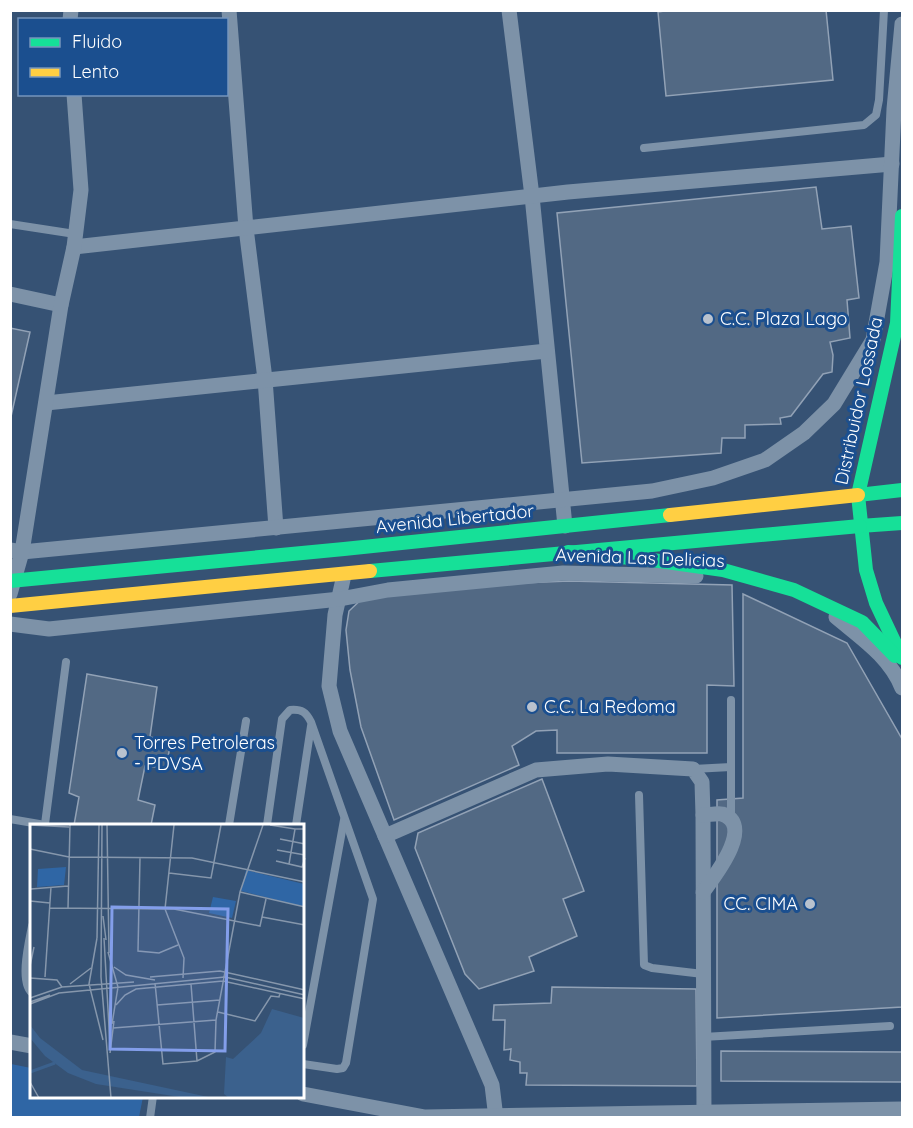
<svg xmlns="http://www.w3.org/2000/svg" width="913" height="1128" font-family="Quicksand,sans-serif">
<rect width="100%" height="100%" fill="#365274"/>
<path fill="#2f66a5" d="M11 1064 31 1068 32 1096 143 1097 139 1117H11Z"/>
<g fill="#526984" stroke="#92a2b6" stroke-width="1.5">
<path d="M671 10H826L833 80 666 96 658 12Z"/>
<path d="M816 187 822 229 851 226 859 298 847 300 850 338 830 342 833 355 832 372 823 374 791 416 780 418 781 424 745 425V438H722L721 453 582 463 557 213Z"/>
<path d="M10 328 30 332 10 421Z"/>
<path d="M569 581 732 585 734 686 707 685V753H557V730L536 731 512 746 519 765 394 820 361 727 350 670 346 630 349 611 365 596 443 586Z"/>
<path d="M743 594 847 643 902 739V1007L717 1018V800L743 798Z"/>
<path d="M87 674 157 687 150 737 171 741 166 768 145 766 138 800 155 805 151 825H74L79 797 69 793Z"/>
<path d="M542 779 584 891 563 899 577 936 529 957 534 971 479 989 465 974 415 848 418 833Z"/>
<path d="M552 987 696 989 697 1086 526 1085 527 1073H520V1062L510 1060 511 1049 504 1050 505 1020H493L494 1005 551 1003Z"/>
<path d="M721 1051 902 1052V1082L721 1081Z"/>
</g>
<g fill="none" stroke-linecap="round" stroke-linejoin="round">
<g stroke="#7d92a8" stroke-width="8">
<path d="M644 148 864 125 876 115 879 100 884 10"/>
<path d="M10 224 75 234"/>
<path d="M693 769 731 767"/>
<path d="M639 795 644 965 652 968 703 974"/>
<path d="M10 819 45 825"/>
<path d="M731 819V700"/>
<path d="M45 824 66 662"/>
<path d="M229 825 246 721"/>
<path d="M267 825 282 719 290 710C302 709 306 712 311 722L373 899 346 1063 343 1068 337 1069 303 1064"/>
<path d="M296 825 311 726"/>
<path d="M32 926C29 942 19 982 32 993"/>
<path d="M703 1037 890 1026"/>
<path d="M303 1045 344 820"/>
<path d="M150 1118 153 1096"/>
</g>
<g stroke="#7d92a8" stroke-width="15">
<path d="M229 10 246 228 265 379 276 528"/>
<path d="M509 10 532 196 565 526"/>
<path d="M70 20 71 10"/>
<path d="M74 247 568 192 892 164"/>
<path d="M10 294 61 305"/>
<path d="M46 403 547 351"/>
<path d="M10 550 22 552 652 491 713 478 765 460 804 433 834 404 873 340 887 262 894 109 902 24"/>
<path d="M344 575 335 615 329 686 340 731 492 1085 496 1118"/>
<path d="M10 594 22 552 61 305 74 247 81 190 74 94"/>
<path d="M836 617C861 638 890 657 902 688"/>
<path d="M10 624 49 629 340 599 388 590 563 573 696 576"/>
<path d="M385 836 536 770 608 764 693 769 702 782 703 815 704 1118"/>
<path d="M703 892C713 878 756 825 722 814 717 813 708 815 703 815"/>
<path d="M10 1042 32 1046"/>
<path d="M303 1094 425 1117 902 1109"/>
</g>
<g stroke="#16e098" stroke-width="14">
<path d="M902 216 897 323 858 495 866 570 876 603 902 658"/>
<path d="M858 495 902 490"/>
<path d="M860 526 902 523"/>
<path d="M568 552 652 560 723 570 794 590 862 622 895 656"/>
<path d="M370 571 860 526"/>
<path d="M10 581 344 549 670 515"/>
</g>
<g stroke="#ffcf43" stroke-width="14">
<path d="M670 515 858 495"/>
<path d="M10 606 370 571"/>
</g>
</g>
<g fill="#b9c2ce" stroke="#1b4f8f" stroke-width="2">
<circle cx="708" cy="319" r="6"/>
<circle cx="532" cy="707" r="6"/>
<circle cx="122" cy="753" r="6"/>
<circle cx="810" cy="904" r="6"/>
</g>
<g text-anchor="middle" stroke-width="6" stroke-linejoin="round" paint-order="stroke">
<g font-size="18" fill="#fff" stroke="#1b4f8f" text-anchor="start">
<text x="720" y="325">C.C. Plaza Lago</text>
<text x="544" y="713">C.C. La Redoma</text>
<text x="134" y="749">Torres Petroleras<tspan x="134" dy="21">- PDVSA</tspan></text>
<text x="798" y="910" text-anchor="end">CC. CIMA</text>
</g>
<g font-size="18" fill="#fff" stroke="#1b4f8f">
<text transform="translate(859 401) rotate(-78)" y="6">Distribuidor Lossada</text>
<text transform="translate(455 519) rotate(-6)" y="6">Avenida Libertador</text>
<text transform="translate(640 558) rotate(2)" y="6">Avenida Las Delicias</text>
</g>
</g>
<g transform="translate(30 824)">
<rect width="274" height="274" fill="#365274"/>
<path d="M36 43 34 61 7 63 8 45ZM216 46 274 60V83L211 67ZM183 73 206 77 202 94 179 89Z" fill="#2f66a5"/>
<path d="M242 185 274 194V274H199L194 270 196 233 203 235 231 209ZM0 201 10 214 52 246 183 274H156L66 260 38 249 15 232 0 214Z" fill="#3b618d"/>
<path fill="none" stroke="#3b618d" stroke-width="3" d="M0 248 25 239"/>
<path fill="none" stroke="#8697ac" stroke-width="1.5" d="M0 1 39 3M72 1 71 153 81 274M77 1 79 129M144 1 135 85 154 134 153 154M240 1 265 5M0 13V65M250 15 275 20M0 25 39 33 162 34 275 58M247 26 275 31M110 34 108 127 129 129 148 121M246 37 272 43 275 34M259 40 265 5H275M139 49 181 54 191 1M1 65 38 62M210 68 275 83M0 77 20 79M19 84 144 85 230 102 236 75M38 84 40 1M73 92 76 116M232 93 275 101M67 114 69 1M67 114 59 160 73 216M74 114 80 221M78 128 88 163 82 200M0 142 4 123M84 143 96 151 125 156M15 153 21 63M120 153 190 147 275 166M0 154 27 156 32 163M125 159 133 240 167 237 185 228 186 196 210 68 233 1M40 160 61 144M161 160 167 237M0 174 32 163 104 158M0 178 20 171M0 180 29 169 195 153 275 171M86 181 95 171 106 165 193 157 275 175M127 181 190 176M188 188 225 197 241 172 249 173 250 169M83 204 186 196M80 229 84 197M0 258 9 274"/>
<path fill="#839eea" fill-opacity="0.15" stroke="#839eea" stroke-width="3" d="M82 83 198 85 195 227 80 225Z"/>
<rect width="274" height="274" fill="none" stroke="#fff" stroke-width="3"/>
</g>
<rect width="913" height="1128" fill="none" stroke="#ffffff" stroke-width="24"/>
<rect x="18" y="18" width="210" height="78" fill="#1b4f8f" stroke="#7695bc" stroke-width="1.5"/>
<rect x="30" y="38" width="30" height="9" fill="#16e098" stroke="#7695bc" stroke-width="1.5"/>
<text x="72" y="48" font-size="18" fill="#ffffff">Fluido</text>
<rect x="30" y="68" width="30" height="9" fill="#ffcf43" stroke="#7695bc" stroke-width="1.5"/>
<text x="72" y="78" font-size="18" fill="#ffffff">Lento</text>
</svg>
